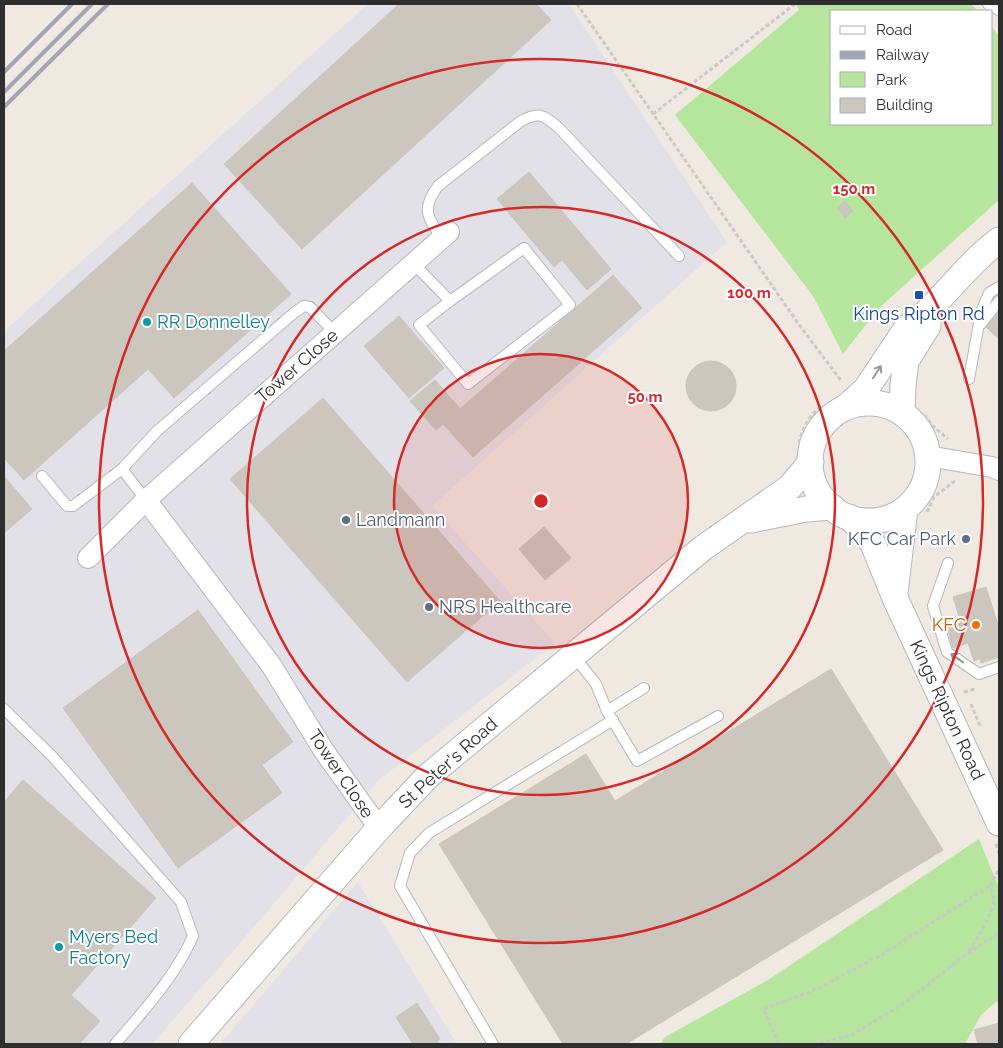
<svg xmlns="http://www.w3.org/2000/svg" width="1003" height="1048" font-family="Raleway,sans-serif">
<rect width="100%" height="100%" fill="#efe9e1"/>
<g fill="#e3e1e8">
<path d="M368 4H569L727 242 432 506 555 643 380 779 223 963 152 1044H4V331Z"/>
<path d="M358 882 457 1044H220Z"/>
</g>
<g fill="#b6e59e">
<path d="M796 4H971L978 11H832V124H992V27L999 36V200L879 308 843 354 813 296 675 115 799 10Z"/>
<path d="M979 839 999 888V1006L997 1001 981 1015 965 1044H660L665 1037 768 980Z"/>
</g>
<g fill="#cbc7bf" stroke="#cbc5ba">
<path d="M399 4H536L551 20 302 249 224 164Z"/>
<path d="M529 172 611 269 587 290 562 260 554 267 497 199Z"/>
<path d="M192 183 291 294 174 398 148 369 24 480 4 458V351Z"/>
<path d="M845 201 853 211 845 218 837 208Z"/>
<path d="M613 275 642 308 473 457 443 424Z"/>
<path d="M999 312V339L986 327Z"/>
<path d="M399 316 444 368 409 398 364 346Z"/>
<circle cx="711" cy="386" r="25"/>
<path d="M435 380 460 409 436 430 410 401Z"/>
<path d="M323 398 500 601 407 682 230 479Z"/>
<path d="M4 476 32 509 4 533Z"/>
<path d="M544 527 571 558 545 580 519 549Z"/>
<path d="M986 587 999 628V657L981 663 980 659 974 661 968 643 953 648 947 627 961 623 953 597Z"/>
<path d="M198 610 293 742 262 765 282 793 178 868 63 708Z"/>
<path d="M831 669 943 850 626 1044H563L439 844 586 754 615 801Z"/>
<path d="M23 780 156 898 71 995 100 1021 79 1044H4V802Z"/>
<path d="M417 1003 440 1039 437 1041 439 1044H413L396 1017Z"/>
<path d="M999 1023V1044H978L974 1030Z"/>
</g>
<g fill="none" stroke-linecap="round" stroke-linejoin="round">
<defs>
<g id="service">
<path d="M988 4 999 10"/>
<path d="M442 238C427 217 421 209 438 186L521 121C540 111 543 115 559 128L679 256"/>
<path d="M413 263 450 301 524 248 570 305 468 384 419 325 450 301"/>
<path d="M980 325 999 301"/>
<path d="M969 379 981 312 989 293 999 287"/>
<path d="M122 469 157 431 295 312 304 306 310 307 335 333"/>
<path d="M42 476 67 506H73L122 469 146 500"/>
<path d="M948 563 933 606 947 652 979 674 999 667"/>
<path d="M574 656 596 684 607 711 637 761 718 716"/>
<path d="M4 709 53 757 181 902 193 936C177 974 142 1013 115 1044"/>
<path d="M607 711 644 688"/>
<path d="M493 1044 400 886 410 853 429 833 613 720"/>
</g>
<g id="minor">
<path d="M928 456 992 467 999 470"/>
<path d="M146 500 271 665 324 751 379 828"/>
<path d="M88 558 146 500 449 232"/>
</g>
<g id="tertiary">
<circle cx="869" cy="462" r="59"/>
<path d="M845 408 866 389 906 329C913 322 923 317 930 309 953 285 973 260 999 240"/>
<path d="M902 413 903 385 906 361 928 326V312"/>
<path d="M849 517 865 533 873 544 895 598 999 823"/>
<path d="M751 520 806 509 832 507"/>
<path d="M895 593 905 509"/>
<path d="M191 1044 379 828 428 776 703 548 790 487 811 462"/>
</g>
</defs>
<use href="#service" stroke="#b4b7c1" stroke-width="12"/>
<use href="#minor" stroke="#b4b7c1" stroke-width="22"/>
<use href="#tertiary" stroke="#b4b7c1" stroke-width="27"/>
<g stroke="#c9c9c9" stroke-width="3" stroke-dasharray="4 2.5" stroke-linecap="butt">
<path d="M577 4 800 326 842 382"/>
<path d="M653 114 795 4"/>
<path d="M924 415 934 427 948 439"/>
<path d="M799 443C802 430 810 412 823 406"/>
<path d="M927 512 934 497 956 480"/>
<path d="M964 692 975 689"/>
<path d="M971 704 980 726"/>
<path d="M996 844 999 853"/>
<path d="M969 951 985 925 994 905 991 885 999 869"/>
<path d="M779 1044 763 1009 817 989 883 954 991 885"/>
<path d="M813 1044 852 1035 906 1002 967 954 999 933"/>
</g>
<use href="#service" stroke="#fff" stroke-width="10"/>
<use href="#minor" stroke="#fff" stroke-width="20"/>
<use href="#tertiary" stroke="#fff" stroke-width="25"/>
<g stroke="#a3a6b8" stroke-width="4">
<path d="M4 72 72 4"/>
<path d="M4 92 92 4"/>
<path d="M4 107 108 4"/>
</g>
</g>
<defs><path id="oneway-shaft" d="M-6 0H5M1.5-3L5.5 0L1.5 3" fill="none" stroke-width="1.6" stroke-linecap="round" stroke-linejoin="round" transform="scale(1.25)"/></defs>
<g stroke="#969696">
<use href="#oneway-shaft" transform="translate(877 372) rotate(-57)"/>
<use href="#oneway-shaft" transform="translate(957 658) rotate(-144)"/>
</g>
<circle cx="541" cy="501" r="147" fill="#d62828" fill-opacity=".12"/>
<g fill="none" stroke="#d62828" stroke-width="2.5">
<circle cx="541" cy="501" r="147"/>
<circle cx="541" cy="501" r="294"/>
<circle cx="541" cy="501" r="442"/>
</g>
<rect fill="#1a4fb4" stroke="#fff" stroke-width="2" x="914" y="290" width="10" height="10" rx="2.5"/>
<g fill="#0f9aa8" stroke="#fff" stroke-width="2">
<circle cx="147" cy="322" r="5"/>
<circle cx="59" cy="947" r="5"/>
</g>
<g fill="#5c6f8a" stroke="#fff" stroke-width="2">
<circle cx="346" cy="520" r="5"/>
<circle cx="966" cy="539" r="5"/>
<circle cx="429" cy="607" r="5"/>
</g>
<circle fill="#e8710a" stroke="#fff" stroke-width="2" cx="976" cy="625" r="5"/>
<g text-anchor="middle" stroke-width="4" stroke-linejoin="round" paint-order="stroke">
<g font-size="18" fill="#164399" stroke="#fff">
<text x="919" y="320">Kings Ripton Rd</text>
</g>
<g font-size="18" fill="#0d838f" stroke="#fff" text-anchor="start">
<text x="157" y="328">RR Donnelley</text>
<text x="69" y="943">Myers Bed<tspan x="69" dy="21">Factory</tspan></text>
</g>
<g font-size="18" fill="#2e2e2e" stroke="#fff">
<text transform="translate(297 366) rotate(-41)" y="6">Tower Close</text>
<text transform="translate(947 710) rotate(65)" y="6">Kings Ripton Road</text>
<text transform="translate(448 763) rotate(-42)" y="6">St Peter's Road</text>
<text transform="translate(341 774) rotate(56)" y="6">Tower Close</text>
</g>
<g font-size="18" fill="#4e5e75" stroke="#fff" text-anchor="start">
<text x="356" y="526">Landmann</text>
<text x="956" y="545" text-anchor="end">KFC Car Park</text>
<text x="439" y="613">NRS Healthcare</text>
</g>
<g font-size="18" fill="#c56008" stroke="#fff" text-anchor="end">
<text x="966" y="631">KFC</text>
</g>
</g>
<circle cx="541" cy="501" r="8" fill="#d62828" stroke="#fff" stroke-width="2.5"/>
<g font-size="15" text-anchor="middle" font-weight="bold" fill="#d62828" stroke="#fff" stroke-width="4" stroke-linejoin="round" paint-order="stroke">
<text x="854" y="194">150 m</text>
<text x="749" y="298">100 m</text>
<text x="645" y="402">50 m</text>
</g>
<rect width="1003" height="1048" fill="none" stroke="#2e2e2e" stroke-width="10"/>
<rect x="830" y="10" width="162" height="115" fill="#ffffff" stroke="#ababab"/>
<rect x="840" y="26" width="25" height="8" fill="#ffffff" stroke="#ababab"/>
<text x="876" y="35" font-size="15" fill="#2e2e2e">Road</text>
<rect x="840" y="51" width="25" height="8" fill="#a3a6b8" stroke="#ababab"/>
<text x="876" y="60" font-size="15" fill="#2e2e2e">Railway</text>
<rect x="840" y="72" width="25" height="15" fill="#b6e59e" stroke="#ababab"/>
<text x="876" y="85" font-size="15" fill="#2e2e2e">Park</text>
<rect x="840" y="98" width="25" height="15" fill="#cbc7bf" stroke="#ababab"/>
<text x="876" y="110" font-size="15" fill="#2e2e2e">Building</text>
</svg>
